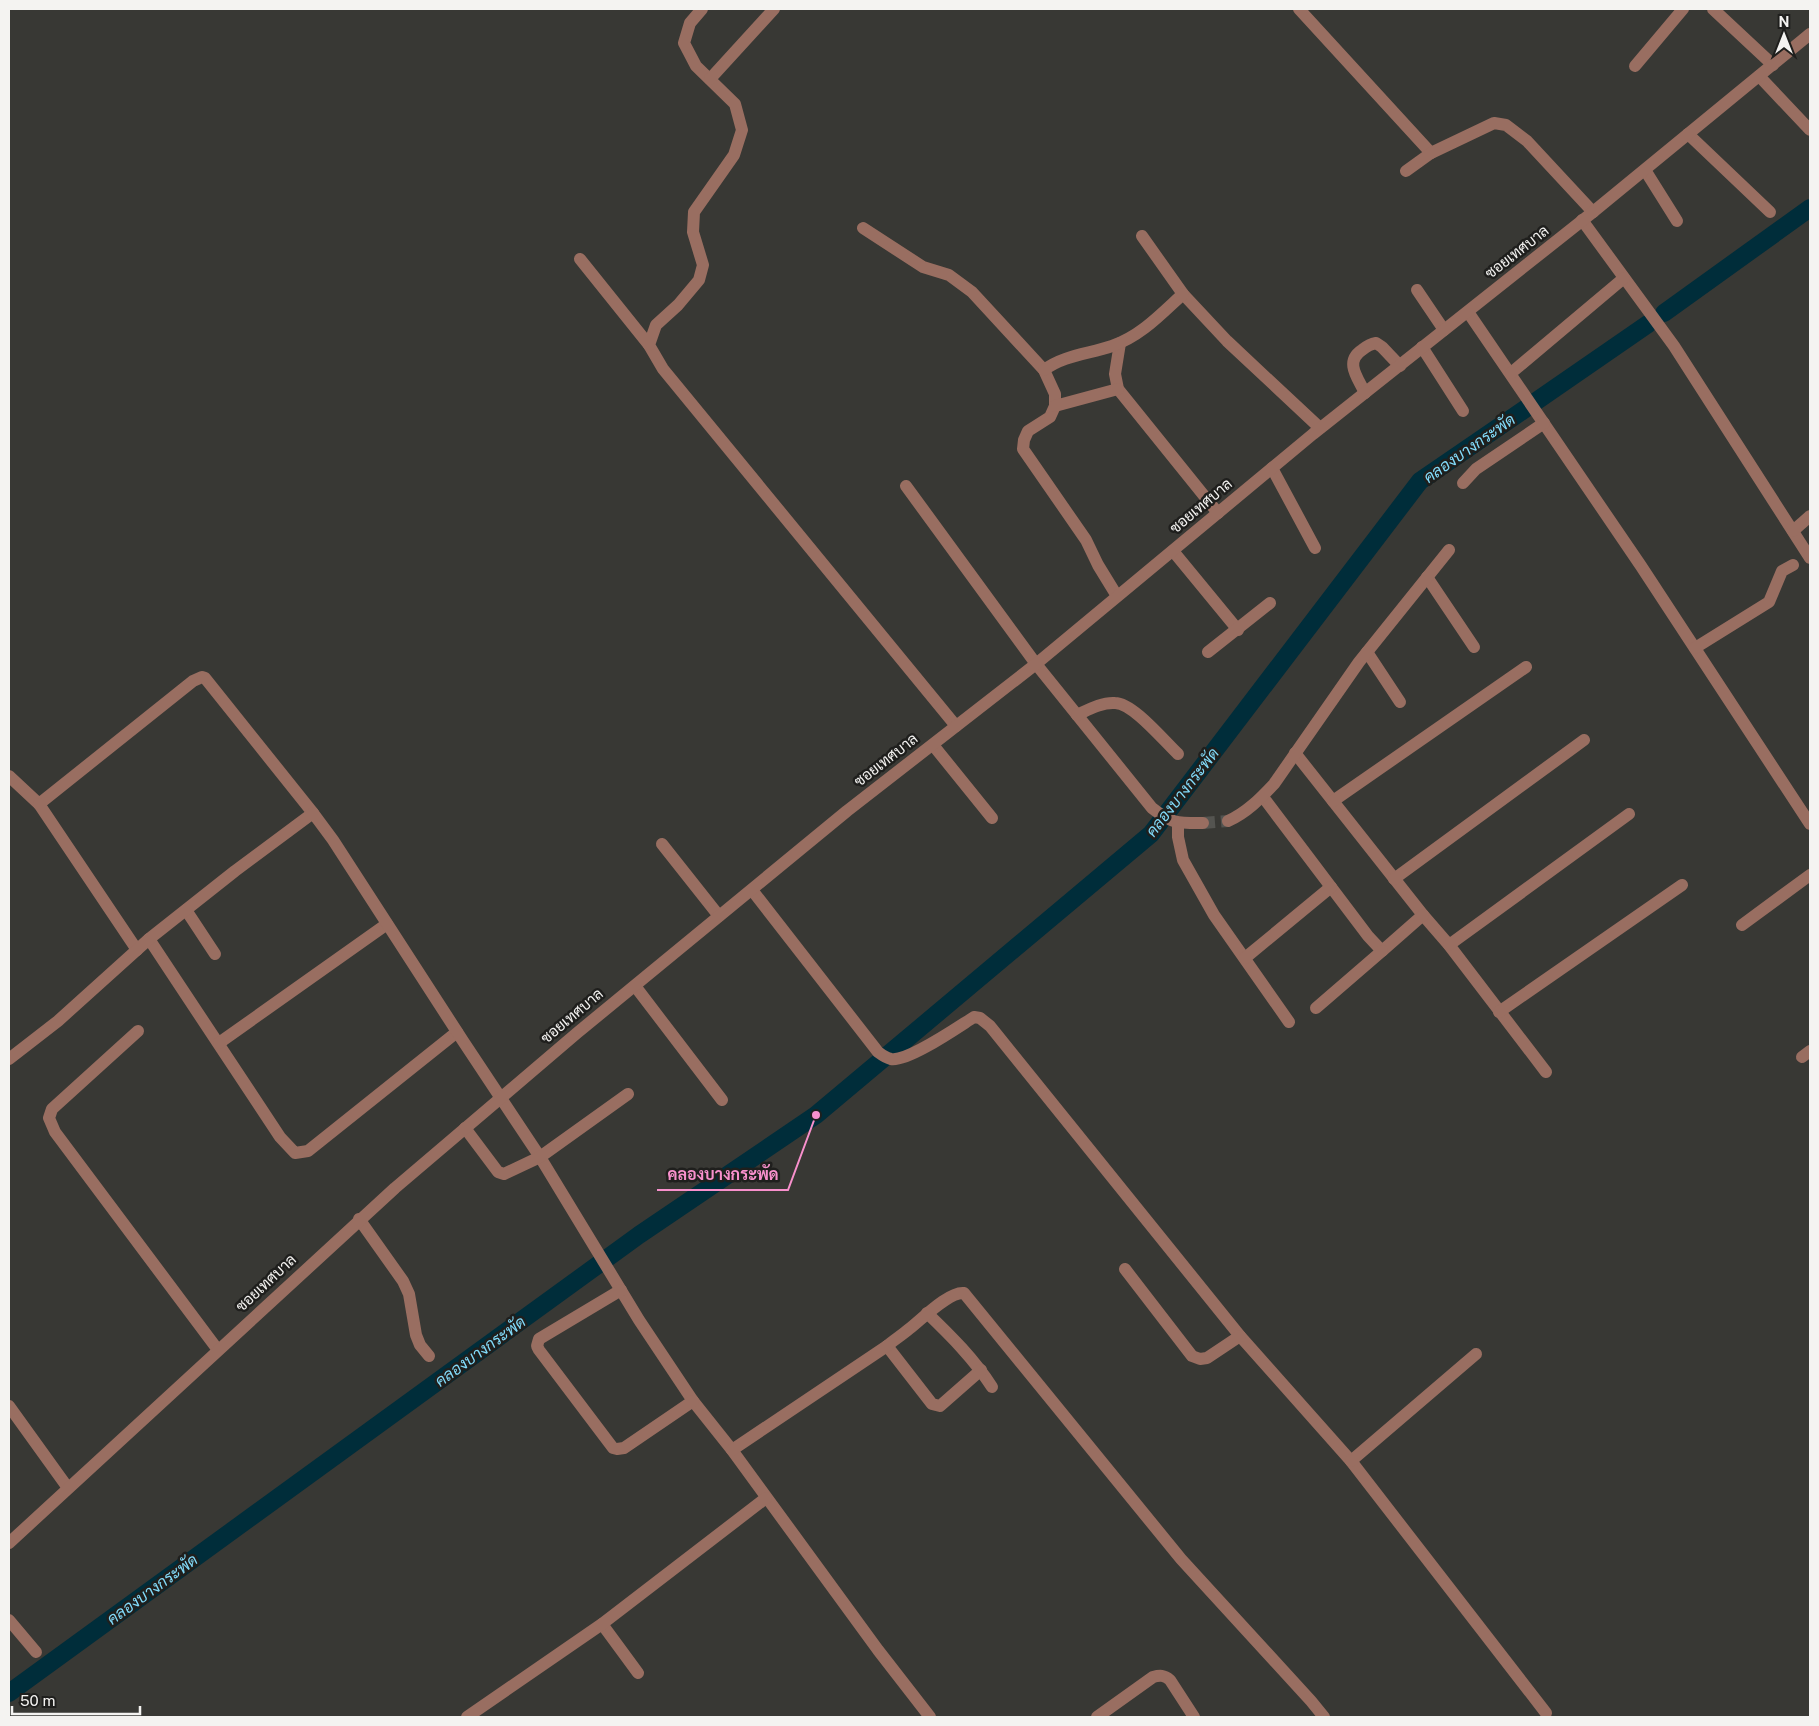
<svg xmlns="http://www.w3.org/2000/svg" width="1819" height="1726" font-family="'Public Sans',Sarabun,sans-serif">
<rect width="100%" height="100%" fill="#383834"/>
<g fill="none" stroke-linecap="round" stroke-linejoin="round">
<g stroke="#002d3a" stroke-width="18">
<path d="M1664 313 1810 208"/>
<path d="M1535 402 1648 324"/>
<path d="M9 1693 639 1235 816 1115 1151 834 1420 481 1528 407"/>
</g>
<path stroke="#545450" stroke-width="12" stroke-dasharray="12 6" stroke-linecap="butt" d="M1203 823 1228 821"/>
<g stroke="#996e61" stroke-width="12">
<path d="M702 9 690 23 684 43 696 66 735 104 742 130 734 155 694 212 693 232 703 265 699 280 678 305 656 325 649 345 663 369 956 726"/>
<path d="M1299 9 1431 153"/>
<path d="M1713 9 1773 65"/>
<path d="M1635 66 1683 9"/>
<path d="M1759 76 1810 130"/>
<path d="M710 79 774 9"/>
<path d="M1688 134 1770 212"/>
<path d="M1645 170 1677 221"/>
<path d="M1406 171 1431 153 1494 123 1506 125 1527 141 1593 212"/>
<path d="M1582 220 1674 346 1810 558"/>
<path d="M863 228 923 267 949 275 972 292 1044 370 1055 394V406L1050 417 1028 431 1024 440 1023 449 1086 540 1098 565 1117 596"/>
<path d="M1142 236 1183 294 1227 341 1320 428"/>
<path d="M580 259 649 345"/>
<path d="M1417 290 1444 330"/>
<path d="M1468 312 1641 566 1810 824"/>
<path d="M1120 343 1115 374 1118 389 1218 513"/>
<path d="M1422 347 1463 411"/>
<path d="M1044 370C1064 355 1089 354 1112 346 1141 336 1161 314 1183 294"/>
<path d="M1511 373 1624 278"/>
<path d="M1365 393C1358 378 1344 362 1362 350 1367 346 1370 344 1376 343L1382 347 1400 366"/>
<path d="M1055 406 1118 389"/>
<path d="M1272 468 1315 548"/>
<path d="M1463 483 1476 469 1544 423"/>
<path d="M906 486 1036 664 1152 808C1172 824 1178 823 1203 823"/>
<path d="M1793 531 1810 516"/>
<path d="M1173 551 1238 630"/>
<path d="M1427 577 1474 647"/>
<path d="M1695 648 1769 602 1782 571 1793 565"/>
<path d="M1208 652 1270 603"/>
<path d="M1367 652 1400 702"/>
<path d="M1077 715C1088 710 1102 702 1115 703 1133 703 1164 741 1178 754"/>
<path d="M933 745 992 818"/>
<path d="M1295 753 1423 915 1449 945 1546 1072"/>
<path d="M9 776 39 804 193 681 202 677 205 678 313 813"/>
<path d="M1263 797 1368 936 1382 951 1423 915"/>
<path d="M1333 801 1526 667"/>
<path d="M39 804 137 950"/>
<path d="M1228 821C1246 813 1260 799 1274 784L1359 662 1449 550"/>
<path d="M1178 823V837L1183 860 1214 915 1289 1022"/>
<path d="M662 844 719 916"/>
<path d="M1394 879 1584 740"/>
<path d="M752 890 878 1052C882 1055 886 1058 891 1059 908 1062 958 1027 974 1017L980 1018 990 1026 1240 1336 1351 1461 1546 1713"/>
<path d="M186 910 215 954"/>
<path d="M1742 925 1810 875"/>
<path d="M149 939 280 1137 295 1153 308 1151 457 1032"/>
<path d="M1449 945 1629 814"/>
<path d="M1245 958 1331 887"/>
<path d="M635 986 722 1100"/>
<path d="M1316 1008 1382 951"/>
<path d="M1499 1012 1682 885"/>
<path d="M138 1031 52 1109 49 1118 55 1132 218 1350"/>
<path d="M219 1043 387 924"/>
<path d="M1802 1057 1810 1051"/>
<path d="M9 1059 58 1021 149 939 235 871 313 813 333 840 463 1041 540 1157 639 1320 693 1401 732 1450 878 1650 930 1717"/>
<path d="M465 1128 498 1172 504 1174 540 1157 628 1094"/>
<path d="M359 1219 403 1281 409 1294 416 1335 420 1345 429 1356"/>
<path d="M1125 1269 1192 1356 1200 1359 1207 1358 1240 1336"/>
<path d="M621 1290 539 1339 537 1346 539 1350 613 1448 617 1449 624 1448 693 1401"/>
<path d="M927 1313C951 1336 974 1359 992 1387"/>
<path d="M887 1346 932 1404 940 1406 981 1370"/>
<path d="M9 1406 68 1488"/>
<path d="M732 1450 887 1346C894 1340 902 1335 909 1329 921 1320 949 1291 964 1293L1181 1559 1311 1701 1324 1717"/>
<path d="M1351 1461 1476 1354"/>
<path d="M9 1543 395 1188 577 1033 847 811 1036 664 1313 434 1593 212 1810 34"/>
<path d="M9 1620 36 1652"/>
<path d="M602 1624 638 1673"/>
<path d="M467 1717 602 1624 766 1498"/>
<path d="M1097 1717 1153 1677C1160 1675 1164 1675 1170 1680L1194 1717"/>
</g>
</g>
<g text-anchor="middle" stroke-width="5" stroke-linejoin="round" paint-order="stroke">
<g font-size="15" fill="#f4f3f1" stroke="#1f1f1d">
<text transform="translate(1517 252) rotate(-38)" y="5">ซอยเทศบาล</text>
<text transform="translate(1201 506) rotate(-40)" y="5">ซอยเทศบาล</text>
<text transform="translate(886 760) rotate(-38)" y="5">ซอยเทศบาล</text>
<text transform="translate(572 1016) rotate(-40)" y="5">ซอยเทศบาล</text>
<text transform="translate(266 1283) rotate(-43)" y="5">ซอยเทศบาล</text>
</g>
<g font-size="16" font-style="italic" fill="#82dbfa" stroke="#1f1f1d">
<text transform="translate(1469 448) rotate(-35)" y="6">คลองบางกระพัด</text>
<text transform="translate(1182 792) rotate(-52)" y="6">คลองบางกระพัด</text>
<text transform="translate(480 1351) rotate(-36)" y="6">คลองบางกระพัด</text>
<text transform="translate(152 1589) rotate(-36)" y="6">คลองบางกระพัด</text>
</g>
</g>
<path fill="none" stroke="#f890cc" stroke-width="2" d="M816 1115L788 1190H657"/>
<circle fill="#f890cc" stroke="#1f1f1d" stroke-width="2" cx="816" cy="1115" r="5"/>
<g font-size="16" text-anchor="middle" font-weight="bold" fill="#f890cc" stroke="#1f1f1d" stroke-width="5" stroke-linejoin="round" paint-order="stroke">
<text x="723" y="1180">คลองบางกระพัด</text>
</g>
<rect width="1819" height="1726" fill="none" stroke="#f4f3f1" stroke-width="20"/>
<g transform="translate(1784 35)" stroke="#1f1f1d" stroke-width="4" paint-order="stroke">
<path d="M0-4L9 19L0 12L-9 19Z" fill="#f4f3f1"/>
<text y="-8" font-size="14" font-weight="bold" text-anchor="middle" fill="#f4f3f1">N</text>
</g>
<path d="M12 1706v8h128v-8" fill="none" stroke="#f4f3f1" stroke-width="2.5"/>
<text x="20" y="1706" font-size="15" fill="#f4f3f1" stroke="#1f1f1d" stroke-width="4" paint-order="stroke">50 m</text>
</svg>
